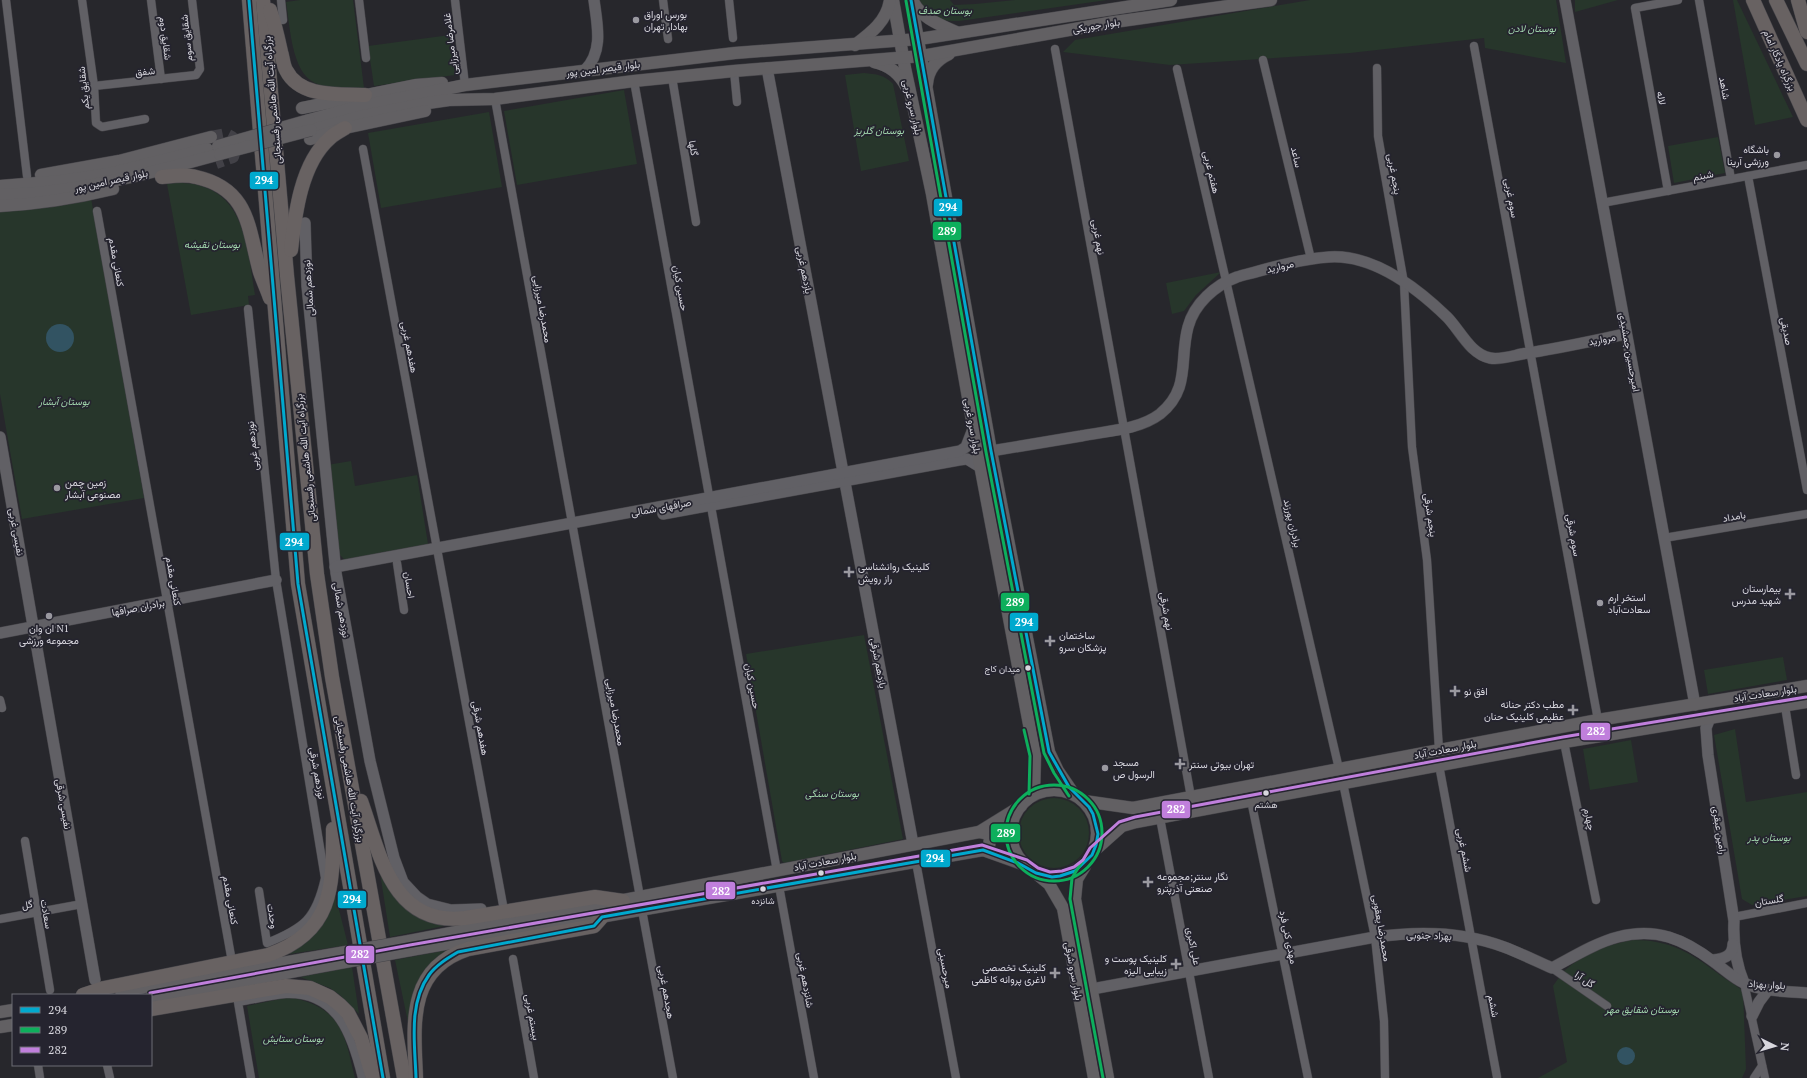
<svg xmlns="http://www.w3.org/2000/svg" width="1807" height="1078" font-family="'PT Serif',Vazirmatn,serif">
<rect width="100%" height="100%" fill="#27272c"/>
<g fill="#27362b">
<path d="M300 0H353L364 88C349 88 329 90 315 83 291 72 290 25 286 2Z"/>
<path d="M918 0H950L954 5 975 4 1015 0H1107L959 21C939 22 930 16 918 0Z"/>
<path d="M1310 0H1556L1566 63 1485 48 1484 38 1350 53 1170 65 1063 52 1075 40Z"/>
<path d="M1575 0H1618L1575 12Z"/>
<path d="M1733 0H1737L1793 117 1755 125Z"/>
<path d="M450 35 455 75 374 86 368 46Z"/>
<path d="M864 73C876 74 885 75 893 84L909 161 861 171 845 75Z"/>
<path d="M624 90 637 164 517 185 504 111Z"/>
<path d="M489 112 502 187 381 208 368 133Z"/>
<path d="M1718 137 1725 173 1674 183 1668 146Z"/>
<path d="M176 183C184 183 193 183 201 186 247 199 248 256 255 295L248 296 249 305 191 315 167 184Z"/>
<path d="M91 198 144 498 22 519 0 394V208Z"/>
<path d="M1221 272 1196 295 1184 311 1172 314 1166 283Z"/>
<path d="M351 461 355 486 417 475 428 544 345 560 339 554 327 465Z"/>
<path d="M864 635 903 839 784 863 782 861 746 654Z"/>
<path d="M1783 657 1787 680 1708 694 1704 670Z"/>
<path d="M1735 729 1746 802 1807 792V896L1752 905 1742 899 1714 735Z"/>
<path d="M1631 740 1638 782 1590 790 1583 749Z"/>
<circle cx="1054" cy="833" r="35"/>
<path d="M380 873 444 922V926L390 937Z"/>
<path d="M335 894 348 945 283 955Z"/>
<path d="M1633 940C1671 940 1691 953 1720 975 1728 981 1736 985 1743 991L1746 1069 1742 1078H1538L1567 1062 1553 986C1557 981 1560 975 1564 971 1583 954 1608 944 1633 940Z"/>
<path d="M452 949 412 999 408 1022 395 960Z"/>
<path d="M352 967 359 1014 341 996 330 988 300 977Z"/>
<path d="M289 997C342 1008 344 1032 355 1078H259L247 1006Z"/>
</g>
<g fill="#325362">
<circle cx="60" cy="338" r="14"/>
<circle cx="1626" cy="1056" r="9"/>
</g>
<g fill="none" stroke-linecap="round" stroke-linejoin="round">
<path stroke="#424147" stroke-width="12" stroke-dasharray="12 6" stroke-linecap="butt" d="M211 137 226 134 232 137 236 147 233 157 216 163"/>
<defs>
<g id="minor">
<path d="M6 0 27 176"/>
<path d="M82 0 94 86 96 123 102 127 145 119"/>
<path d="M151 0 161 79"/>
<path d="M281 0 283 20"/>
<path d="M359 0 366 58"/>
<path d="M455 0 465 85"/>
<path d="M663 0 668 39"/>
<path d="M729 0 733 38"/>
<path d="M1699 0 1731 179"/>
<path d="M1474 46 1598 720"/>
<path d="M1055 49 1191 797"/>
<path d="M1263 60 1311 259"/>
<path d="M1377 68 1378 136 1404 283 1412 447 1427 560 1439 750"/>
<path d="M1177 69 1339 769"/>
<path d="M734 71 737 102"/>
<path d="M672 77 696 222"/>
<path d="M634 81 777 871"/>
<path d="M94 86 196 75 200 69 192 0"/>
<path d="M495 99 640 897"/>
<path d="M363 149 503 905"/>
<path d="M1748 176 1807 490"/>
<path d="M1668 191 1635 8 1678 0"/>
<path d="M1602 203 1807 165"/>
<path d="M97 211 231 956"/>
<path d="M248 309 276 580 325 878C316 919 304 928 267 943L259 891"/>
<path d="M1664 538 1807 514"/>
<path d="M397 563 404 610"/>
<path d="M0 700 2 708"/>
<path d="M1785 706 1796 775"/>
<path d="M1564 742 1596 900"/>
<path d="M1439 765 1497 1077"/>
<path d="M1343 783 1375 937 1384 1021 1385 1078"/>
<path d="M1251 800 1308 1078"/>
<path d="M1160 818 1209 1078"/>
<path d="M25 841 50 990"/>
<path d="M916 862 956 1078"/>
<path d="M779 886 814 1078"/>
<path d="M642 910 673 1078"/>
<path d="M1734 917 1807 903"/>
<path d="M0 919 82 904"/>
<path d="M513 959 534 1078"/>
<path d="M1552 968 1607 1006"/>
<path d="M1744 983 1765 1078"/>
<path d="M38 1065 40 1078"/>
<path d="M107 1065 110 1078"/>
<path d="M251 1078 238 1002C253 1000 270 995 286 994 338 992 352 1037 362 1078"/>
<path d="M1754 1078 1762 1066"/>
</g>
<g id="tertiary">
<path d="M1565 0 1695 705"/>
<path d="M767 68 913 844"/>
<path d="M585 70C604 51 597 24 594 0"/>
<path d="M305 223 307 286 336 573 370 761 394 858 403 882 417 897 427 904 451 910 481 909"/>
<path d="M0 437 95 980"/>
<path d="M991 451C1021 446 1051 441 1081 436 1106 431 1139 430 1160 414 1191 389 1179 360 1188 327 1194 304 1215 285 1237 277 1266 269 1299 259 1329 257 1373 254 1416 287 1447 317 1460 330 1470 354 1490 358 1500 360 1512 356 1522 354 1557 349 1592 341 1626 334"/>
<path d="M663 514 959 460 967 459 980 467"/>
<path d="M335 567 960 451 966 447 973 429"/>
<path d="M0 633 276 580"/>
<path d="M1710 718 1706 728 1708 755 1734 921C1733 942 1736 964 1744 983"/>
<path d="M1713 960C1724 959 1733 956 1733 944"/>
<path d="M1092 989 1375 937C1418 931 1462 931 1504 947 1520 953 1536 961 1552 968 1573 957 1595 943 1618 937 1656 927 1684 939 1714 962 1724 969 1733 978 1744 983 1763 992 1786 991 1807 993"/>
<path d="M1752 1016 1759 1002 1768 990"/>
</g>
<g id="secondary">
<path d="M893 0 905 68 932 194 978 454 1035 756 1034 794"/>
<path d="M911 0 991 451 1049 752 1058 771 1073 793"/>
<path d="M913 1C920 18 943 26 958 33"/>
<path d="M855 45C871 33 887 21 890 0"/>
<path d="M874 62C889 65 900 74 907 88"/>
<path d="M927 84C928 70 936 60 949 54"/>
<path d="M302 108 416 85 442 83"/>
<path d="M309 120 353 108 465 85 735 53 919 39 1171 0"/>
<path d="M311 130 359 117 428 103 449 100 495 99 634 81 734 71 922 56 1114 22 1271 0"/>
<path d="M310 139 345 128 425 111"/>
<path d="M41 175 119 161 211 137"/>
<path d="M0 186 61 181 108 174 207 149"/>
<path d="M0 195C15 194 31 194 46 192 105 185 162 170 220 154"/>
<path d="M0 206C39 204 76 198 113 189"/>
<circle cx="1054" cy="833" r="43"/>
<path d="M1084 801 1133 808 1598 720 1807 686"/>
<path d="M979 832 988 834 990 837 989 847 983 850"/>
<path d="M1094 851 1122 826 1136 822 1564 742 1807 702"/>
<path d="M1085 866 1077 879 1075 899 1108 1078"/>
<path d="M1038 875 1049 884 1063 908 1094 1078"/>
<path d="M409 941 979 832 1021 806"/>
<path d="M411 950 983 850 1025 865"/>
<path d="M121 991 305 959"/>
<path d="M151 998 307 969"/>
<path d="M0 1012 13 1010"/>
<path d="M0 1027 13 1025"/>
</g>
<g id="trunk">
<path d="M249 0 298 584 383 1078"/>
<path d="M263 0 287 276 317 574 332 677 404 1078"/>
<path d="M1753 0 1807 120"/>
<path d="M1776 0 1807 64"/>
<path d="M1798 0 1807 32"/>
<path d="M270 10C275 24 278 38 281 52 283 58 283 65 286 70 300 98 338 94 365 95"/>
<path d="M162 177C173 176 185 174 196 177 250 189 248 229 260 272 263 281 267 289 270 298"/>
<path d="M291 250C295 214 301 163 330 138 334 134 340 131 345 128"/>
<path d="M361 801C380 854 392 927 465 918L595 897 623 901"/>
<path d="M83 995 104 988 268 955C333 932 333 888 333 829"/>
<path d="M151 1009 286 986 310 988 330 997 340 1005 348 1013 361 1038 373 1078"/>
<path d="M416 1078C414 1026 406 969 468 949L594 926 602 917"/>
</g>
</defs>
<use href="#minor" stroke="#454449" stroke-width="9"/>
<use href="#tertiary" stroke="#454449" stroke-width="12"/>
<use href="#secondary" stroke="#454449" stroke-width="13"/>
<use href="#trunk" stroke="#454449" stroke-width="15"/>
<use href="#minor" stroke="#616065" stroke-width="8"/>
<use href="#tertiary" stroke="#616065" stroke-width="11"/>
<use href="#secondary" stroke="#626063" stroke-width="12"/>
<use href="#trunk" stroke="#686262" stroke-width="14"/>
<defs>
<g id="secondary-bridge">
<path d="M218 146 309 120"/>
<path d="M220 154 311 130"/>
<path d="M305 959 409 941"/>
<path d="M307 969 411 950"/>
</g>
</defs>
<use href="#secondary-bridge" stroke="#454449" stroke-width="13" stroke-linecap="butt"/>
<use href="#secondary-bridge" stroke="#626063" stroke-width="12"/>
<defs>
<g id="bus-1">
<path d="M249 0 298 584 383 1078"/>
<path d="M416 1078C415 1044 408 1004 429 975 436 965 448 958 458 952L594 926 602 917 983 850 1018 863 1036 873 1052 877 1060 876 1075 871 1092 855 1096 845 1098 834 1093 814 1089 807 1069 787 1049 752 991 451 911 0"/>
</g>
<g id="bus-2">
<path d="M906 1 986 452 1044 753 1054 773 1069 796"/>
<path d="M1024 730 1030 756 1029 794"/>
<circle cx="1054" cy="833" r="48"/>
<path d="M1083 860 1072 878 1070 899 1103 1078"/>
</g>
<path id="bus-3" d="M150 993 410 945 982 845 1027 860 1038 868 1050 872 1062 871 1074 867 1083 860 1090 848 1119 822 1135 817 1563 737 1806 697"/>
</defs>
<use href="#bus-1" stroke="#25242f" stroke-width="6"/>
<use href="#bus-2" stroke="#25242f" stroke-width="6"/>
<use href="#bus-3" stroke="#25242f" stroke-width="6"/>
<use href="#bus-1" stroke="#00a9ce" stroke-width="3"/>
<use href="#bus-2" stroke="#0daf5c" stroke-width="3"/>
<use href="#bus-3" stroke="#c07fdc" stroke-width="3"/>
</g>
<g fill="#9a99a0" stroke="#25242f" stroke-width="1.5">
<circle cx="636" cy="20" r="4"/>
<circle cx="1777" cy="155" r="4"/>
<circle cx="57" cy="488" r="4"/>
<path d="M847 566h4v4h4v4h-4v4h-4v-4h-4v-4h4z"/>
<path d="M1788 588h4v4h4v4h-4v4h-4v-4h-4v-4h4z"/>
<circle cx="1600" cy="603" r="4"/>
<circle cx="49" cy="616" r="4"/>
<path d="M1048 635h4v4h4v4h-4v4h-4v-4h-4v-4h4z"/>
<path d="M1453 685h4v4h4v4h-4v4h-4v-4h-4v-4h4z"/>
<path d="M1571 704h4v4h4v4h-4v4h-4v-4h-4v-4h4z"/>
<path d="M1178 758h4v4h4v4h-4v4h-4v-4h-4v-4h4z"/>
<circle cx="1105" cy="768" r="4"/>
<path d="M1146 876h4v4h4v4h-4v4h-4v-4h-4v-4h4z"/>
<path d="M1174 958h4v4h4v4h-4v4h-4v-4h-4v-4h4z"/>
<path d="M1053 967h4v4h4v4h-4v4h-4v-4h-4v-4h4z"/>
</g>
<g fill="#d8d7de" stroke="#25242f" stroke-width="1.5">
<circle cx="1028" cy="668" r="3.5"/>
<circle cx="1266" cy="793" r="3.5"/>
<circle cx="821" cy="873" r="3.5"/>
<circle cx="763" cy="889" r="3.5"/>
</g>
<g text-anchor="middle" stroke-width="3.5" stroke-linejoin="round" paint-order="stroke">
<g font-size="9" fill="#d8d7de" stroke="#25242f">
<text x="1020" y="672" text-anchor="end">میدان کاج</text>
<text x="1266" y="808">هشتم</text>
<text x="763" y="904">شانزده</text>
</g>
<g font-size="10" font-style="italic" fill="#a1d5ac" stroke="#25242f">
<text x="945" y="14">بوستان صدف</text>
<text x="1532" y="32">بوستان لادن</text>
<text x="879" y="134">بوستان گلریز</text>
<text x="212" y="248">بوستان نقیشه</text>
<text x="64" y="405">بوستان آبشار</text>
<text x="832" y="797">بوستان سنگی</text>
<text x="1769" y="841">بوستان پدر</text>
<text x="1642" y="1013">بوستان شقایق مهر</text>
<text x="293" y="1042">بوستان ستایش</text>
</g>
<g font-size="10" fill="#d8d7de" stroke="#25242f" text-anchor="start">
<text x="644" y="18">بورس اوراق<tspan x="644" dy="12">بهادار تهران</tspan></text>
<text x="1769" y="153" text-anchor="end">باشگاه<tspan x="1769" dy="12">ورزشی آرینا</tspan></text>
<text x="65" y="486">زمین چمن<tspan x="65" dy="12">مصنوعی آبشار</tspan></text>
<text x="858" y="570">کلینیک روانشناسی<tspan x="858" dy="12">راز رویش</tspan></text>
<text x="1781" y="592" text-anchor="end">بیمارستان<tspan x="1781" dy="12">شهید مدرس</tspan></text>
<text x="1608" y="601">استخر ارم<tspan x="1608" dy="12">سعادت‌آباد</tspan></text>
<text x="49" y="632" text-anchor="middle">ان وان N1<tspan x="49" dy="12">مجموعه ورزشی</tspan></text>
<text x="1059" y="639">ساختمان<tspan x="1059" dy="12">پزشکان سرو</tspan></text>
<text x="1464" y="695">افق نو</text>
<text x="1564" y="708" text-anchor="end">مطب دکتر حنانه<tspan x="1564" dy="12">عظیمی کلینیک حنان</tspan></text>
<text x="1113" y="766">مسجد<tspan x="1113" dy="12">الرسول ص</tspan></text>
<text x="1189" y="768">تهران بیوتی سنتر</text>
<text x="1157" y="880">نگار سنتر;مجموعه<tspan x="1157" dy="12">صنعتی آذرپترو</tspan></text>
<text x="1167" y="962" text-anchor="end">کلینیک پوست و<tspan x="1167" dy="12">زیبایی الیزه</tspan></text>
<text x="1046" y="971" text-anchor="end">کلینیک تخصصی<tspan x="1046" dy="12">لاغری پروانه کاظمی</tspan></text>
</g>
<g font-size="10" fill="#d8d7de" stroke="#25242f">
<text transform="translate(1096 25) rotate(-9)" y="4">بلوار جوریکی</text>
<text transform="translate(166 38) rotate(83)" y="4">شقایق دوم</text>
<text transform="translate(186 38) rotate(-96)" y="4">شقایق سوم</text>
<text transform="translate(450 44) rotate(-97)" y="4">غلامرضا میرزایی</text>
<text transform="translate(1780 60) rotate(66)" y="4">بزرگراه یادگار امام</text>
<text transform="translate(603 68) rotate(-7)" y="4">بلوار قیصر امین پور</text>
<text transform="translate(145 71) rotate(-6)" y="4">شفق</text>
<text transform="translate(83 88) rotate(-96)" y="4">شقایق یکم</text>
<text transform="translate(1725 88) rotate(80)" y="4">شاهد</text>
<text transform="translate(1662 98) rotate(80)" y="4">لاله</text>
<text transform="translate(272 100) rotate(-95)" y="4">بزرگراه آیت الله هاشمی رفسنجانی</text>
<text transform="translate(913 107) rotate(77)" y="4">بلوار سرو غربی</text>
<text transform="translate(694 148) rotate(81)" y="4">گلها</text>
<text transform="translate(1297 157) rotate(77)" y="4">ساعد</text>
<text transform="translate(1212 172) rotate(77)" y="4">هفتم غربی</text>
<text transform="translate(1395 174) rotate(80)" y="4">پنجم غربی</text>
<text transform="translate(1703 175) rotate(-11)" y="4">شبنم</text>
<text transform="translate(111 180) rotate(-12)" y="4">بلوار قیصر امین پور</text>
<text transform="translate(1512 198) rotate(80)" y="4">سوم غربی</text>
<text transform="translate(1099 237) rotate(80)" y="4">نهم غربی</text>
<text transform="translate(117 262) rotate(80)" y="4">کنعانی مقدم</text>
<text transform="translate(1280 266) rotate(-13)" y="4">مروارید</text>
<text transform="translate(805 270) rotate(79)" y="4">یازدهم غربی</text>
<text transform="translate(308 288) rotate(-94)" y="4">نوزدهم شمالی</text>
<text transform="translate(681 288) rotate(80)" y="4">حسین کیان</text>
<text transform="translate(543 309) rotate(80)" y="4">محمدرضا میرزایی</text>
<text transform="translate(1787 331) rotate(79)" y="4">صدیقی</text>
<text transform="translate(1602 339) rotate(-11)" y="4">مروارید</text>
<text transform="translate(410 347) rotate(79)" y="4">هفدهم غربی</text>
<text transform="translate(1630 352) rotate(80)" y="4">امیرحسین جمشیدی</text>
<text transform="translate(973 426) rotate(80)" y="4">بلوار سرو غربی</text>
<text transform="translate(252 446) rotate(-96)" y="4">نوزدهم غربی</text>
<text transform="translate(305 458) rotate(-96)" y="4">بزرگراه آیت الله هاشمی رفسنجانی</text>
<text transform="translate(661 507) rotate(-10)" y="4">صرافهای شمالی</text>
<text transform="translate(1431 515) rotate(82)" y="4">پنجم شرقی</text>
<text transform="translate(1734 516) rotate(-10)" y="4">بامداد</text>
<text transform="translate(1293 523) rotate(77)" y="4">برادران پورزند</text>
<text transform="translate(17 532) rotate(80)" y="4">نفیسی غربی</text>
<text transform="translate(1574 535) rotate(80)" y="4">سوم شرقی</text>
<text transform="translate(174 581) rotate(80)" y="4">کنعانی مقدم</text>
<text transform="translate(410 585) rotate(82)" y="4">احسان</text>
<text transform="translate(138 607) rotate(-11)" y="4">برادران صرافها</text>
<text transform="translate(342 610) rotate(80)" y="4">نوزدهم شمالی</text>
<text transform="translate(1167 611) rotate(80)" y="4">نهم شرقی</text>
<text transform="translate(879 663) rotate(79)" y="4">یازدهم شرقی</text>
<text transform="translate(753 686) rotate(80)" y="4">حسین کیان</text>
<text transform="translate(1765 693) rotate(-9)" y="4">بلوار سعادت آباد</text>
<text transform="translate(616 712) rotate(80)" y="4">محمدرضا میرزایی</text>
<text transform="translate(481 728) rotate(80)" y="4">هفدهم شرقی</text>
<text transform="translate(1445 749) rotate(-11)" y="4">بلوار سعادت آباد</text>
<text transform="translate(318 773) rotate(80)" y="4">نوزدهم شرقی</text>
<text transform="translate(350 779) rotate(80)" y="4">بزرگراه آیت الله هاشمی رفسنجانی</text>
<text transform="translate(64 804) rotate(80)" y="4">نفیسی شرقی</text>
<text transform="translate(1590 819) rotate(78)" y="4">چهارم</text>
<text transform="translate(1720 830) rotate(81)" y="4">رامین عبقری</text>
<text transform="translate(1465 850) rotate(79)" y="4">ششم غربی</text>
<text transform="translate(825 861) rotate(-11)" y="4">بلوار سعادت آباد</text>
<text transform="translate(231 900) rotate(80)" y="4">کنعانی مقدم</text>
<text transform="translate(1769 900) rotate(-10)" y="4">گلستان</text>
<text transform="translate(27 904) rotate(-10)" y="4">گل</text>
<text transform="translate(47 914) rotate(80)" y="4">سعادت</text>
<text transform="translate(273 916) rotate(81)" y="4">وحدت</text>
<text transform="translate(1382 928) rotate(80)" y="4">محمدرضا یعقوبی</text>
<text transform="translate(1429 935) rotate(2)" y="4">بهزاد جنوبی</text>
<text transform="translate(1289 937) rotate(78)" y="4">مهدی کنی فرد</text>
<text transform="translate(1194 946) rotate(79)" y="4">علی اکبری</text>
<text transform="translate(946 968) rotate(79)" y="4">میرحسینی</text>
<text transform="translate(1074 971) rotate(79)" y="4">بلوار سرو شرقی</text>
<text transform="translate(1585 979) rotate(34)" y="4">گل آرا</text>
<text transform="translate(806 980) rotate(80)" y="4">شانزدهم غربی</text>
<text transform="translate(1767 984) rotate(3)" y="4">بلوار بهزاد</text>
<text transform="translate(667 992) rotate(80)" y="4">هجدهم غربی</text>
<text transform="translate(1494 1006) rotate(80)" y="4">ششم</text>
<text transform="translate(533 1017) rotate(80)" y="4">بیستم غربی</text>
</g>
</g>
<g stroke="#25242f" stroke-width="1.5">
<rect x="249" y="171" width="30" height="19" rx="4" fill="#00a9ce"/>
<rect x="933" y="198" width="30" height="19" rx="4" fill="#00a9ce"/>
<rect x="932" y="221" width="30" height="20" rx="4" fill="#0daf5c"/>
<rect x="279" y="532" width="31" height="19" rx="4" fill="#00a9ce"/>
<rect x="1000" y="592" width="30" height="20" rx="4" fill="#0daf5c"/>
<rect x="1009" y="612" width="30" height="20" rx="4" fill="#00a9ce"/>
<rect x="1580" y="722" width="31" height="19" rx="4" fill="#c07fdc"/>
<rect x="1161" y="800" width="30" height="19" rx="4" fill="#c07fdc"/>
<rect x="990" y="823" width="31" height="20" rx="4" fill="#0daf5c"/>
<rect x="920" y="849" width="31" height="19" rx="4" fill="#00a9ce"/>
<rect x="705" y="881" width="31" height="19" rx="4" fill="#c07fdc"/>
<rect x="337" y="890" width="30" height="19" rx="4" fill="#00a9ce"/>
<rect x="345" y="945" width="30" height="19" rx="4" fill="#c07fdc"/>
</g>
<g font-size="11" text-anchor="middle" font-weight="bold" fill="#fff">
<text x="264" y="184">294</text>
<text x="948" y="211">294</text>
<text x="947" y="235">289</text>
<text x="294" y="546">294</text>
<text x="1015" y="606">289</text>
<text x="1024" y="626">294</text>
<text x="1596" y="735">282</text>
<text x="1176" y="813">282</text>
<text x="1006" y="837">289</text>
<text x="935" y="862">294</text>
<text x="721" y="895">282</text>
<text x="352" y="903">294</text>
<text x="360" y="958">282</text>
</g>
<rect x="12" y="994" width="140" height="72" fill="#25242f" stroke="#6d6c75"/>
<rect x="20" y="1007" width="20" height="6" fill="#00a9ce" stroke="#6d6c75"/>
<text x="48" y="1014" font-size="12" fill="#d8d7de">294</text>
<rect x="20" y="1027" width="20" height="6" fill="#0daf5c" stroke="#6d6c75"/>
<text x="48" y="1034" font-size="12" fill="#d8d7de">289</text>
<rect x="20" y="1047" width="20" height="6" fill="#c07fdc" stroke="#6d6c75"/>
<text x="48" y="1054" font-size="12" fill="#d8d7de">282</text>
<g transform="translate(1775 1046) rotate(95)" stroke="#25242f" stroke-width="3" paint-order="stroke">
<path d="M0-3L7 15L0 10L-7 15Z" fill="#d8d7de"/>
<text y="-6" font-size="11" font-weight="bold" text-anchor="middle" fill="#d8d7de">N</text>
</g>
</svg>
